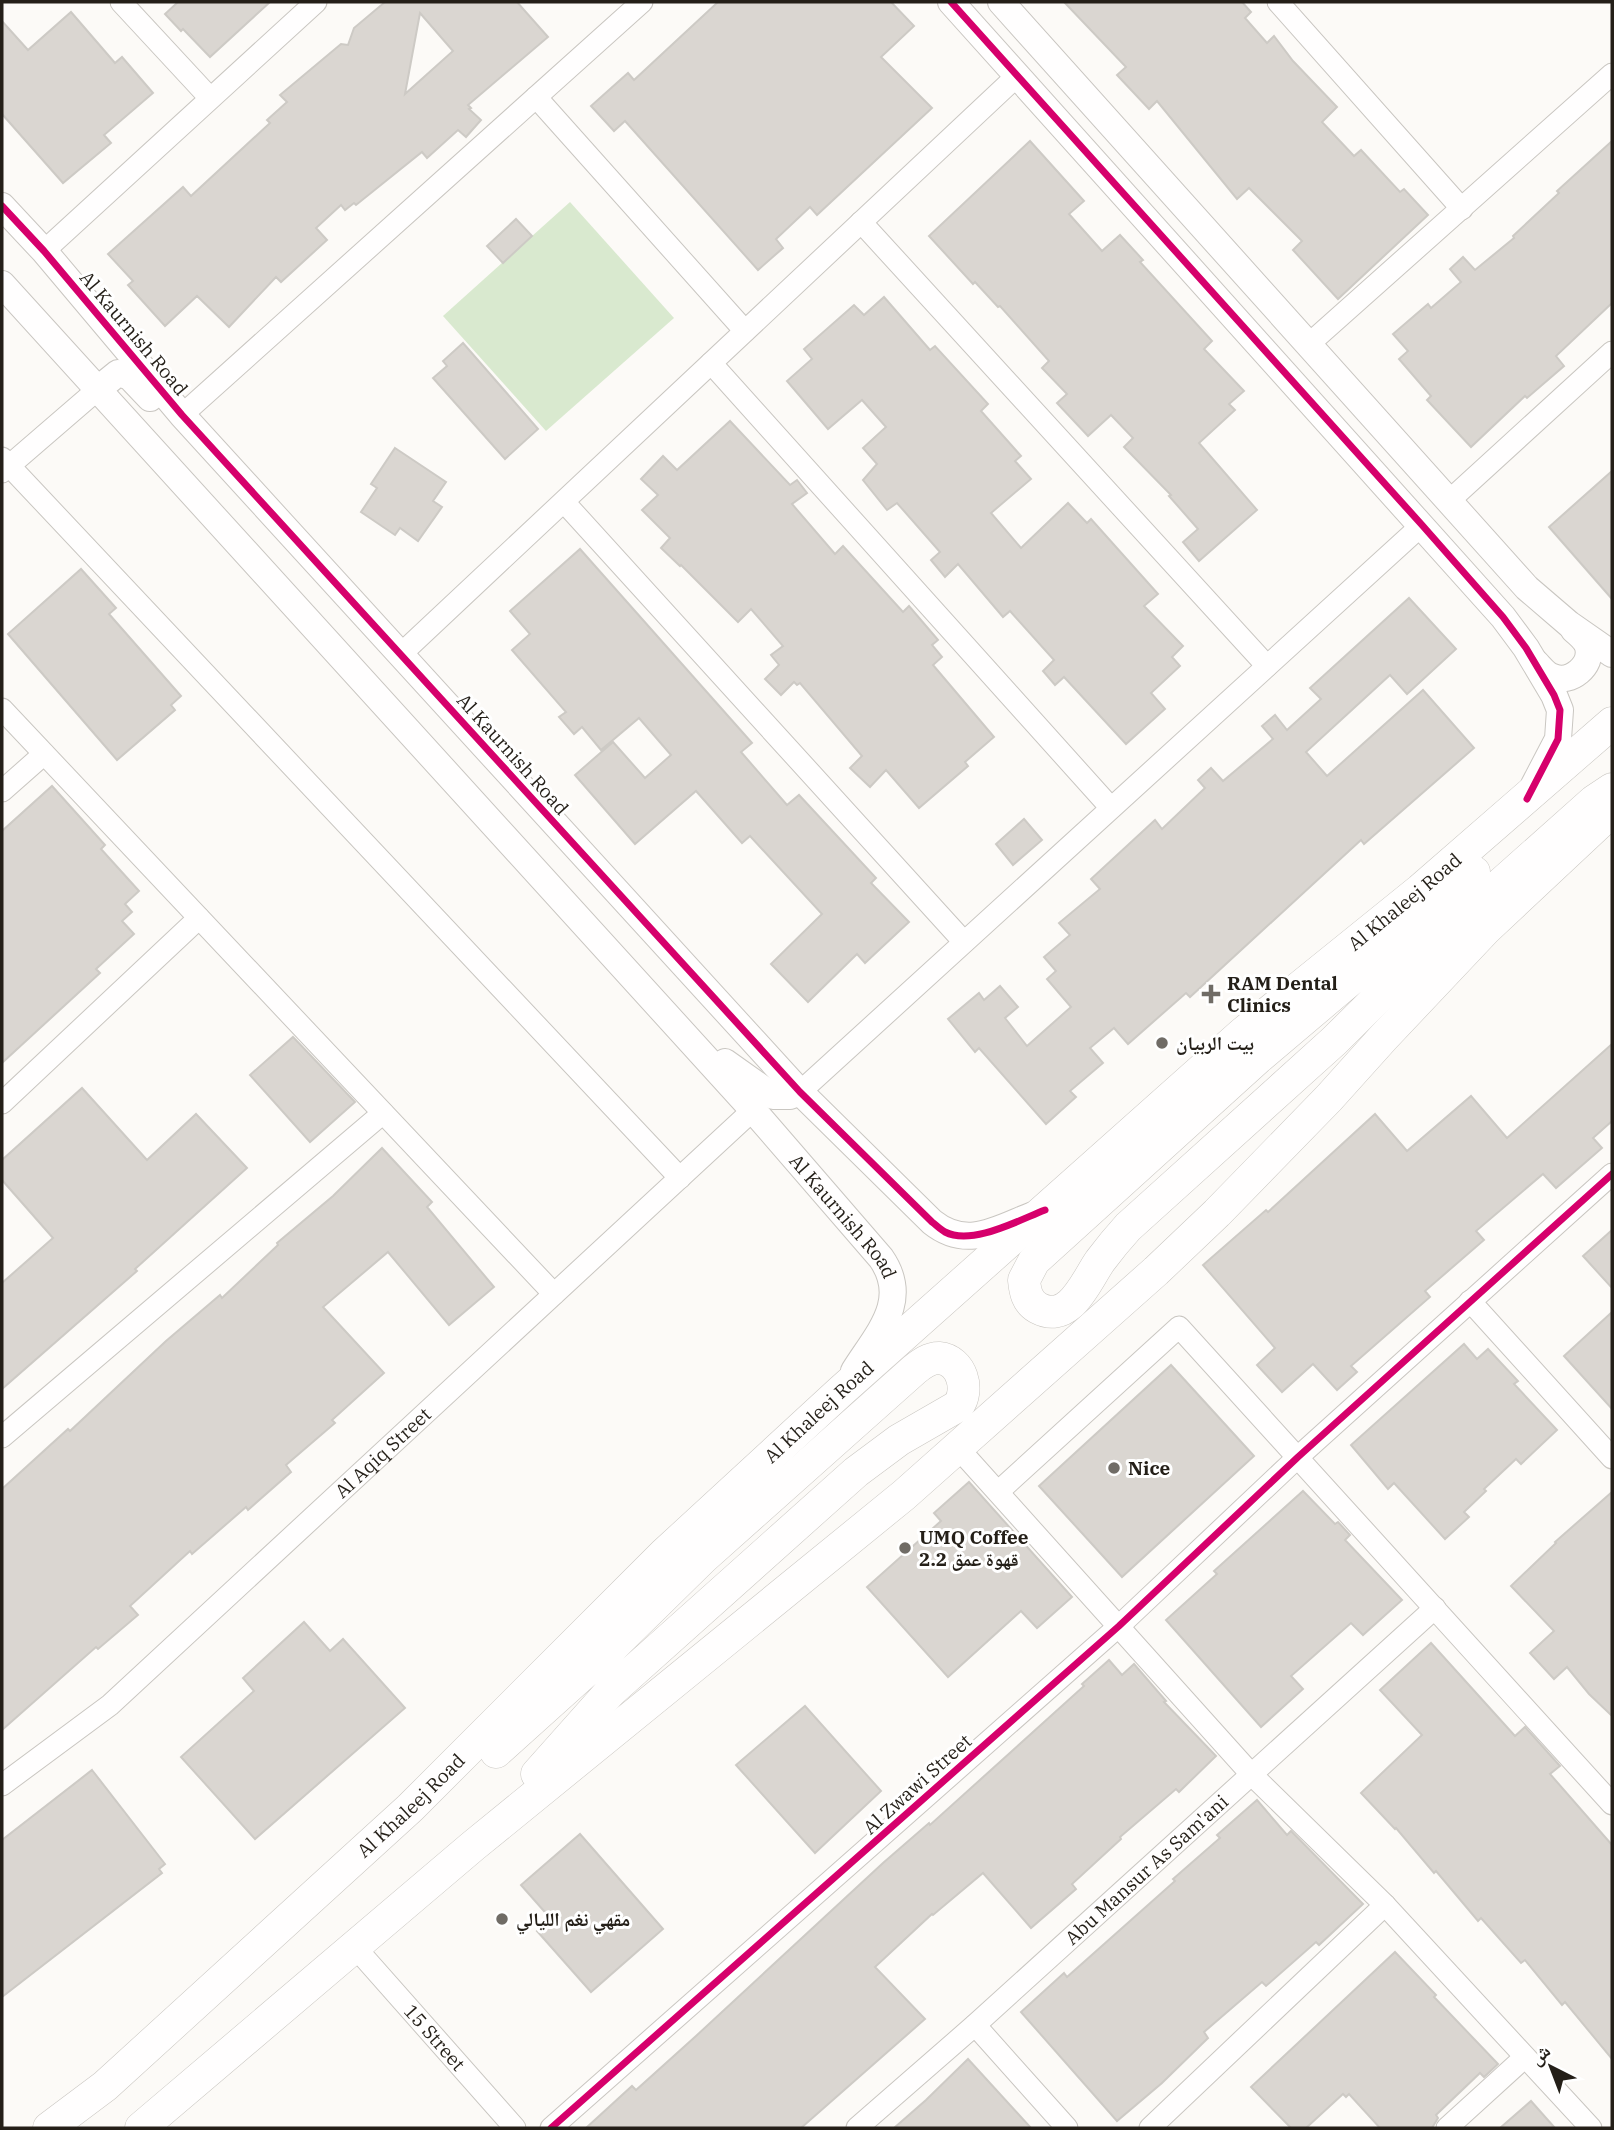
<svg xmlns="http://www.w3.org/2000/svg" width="1614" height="2130" font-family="'IBM Plex Serif','Noto Naskh Arabic',serif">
<rect width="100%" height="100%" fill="#fcfaf7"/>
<path fill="#d9e9cf" d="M570 202 674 318 546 431 443 316Z"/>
<g fill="#dad6d1" stroke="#cdcac5" stroke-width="2" fill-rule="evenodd">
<path d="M178 2H270L210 57 183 29 181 31 165 14Z"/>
<path d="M385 2H517L548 37 468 105 471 108 469 109 481 120 466 137 458 130 427 158 422 152 356 205 354 203 345 210 341 205 316 228 327 240 281 282 276 277 229 327 197 296 165 326 128 285 133 281 108 254 183 187 191 196 270 123 267 120 287 102 280 95 341 44 348 45 354 28ZM420 13 453 51 405 94Z"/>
<path d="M718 2H891L914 26 881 57 932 108 817 215 810 207 776 239 783 248 758 270 625 121 614 131 591 106 628 73 634 80Z"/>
<path d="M1064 2H1242L1251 12 1245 18 1267 43 1274 36 1293 61 1337 107 1322 122 1354 156 1361 150 1400 192 1404 189 1428 215 1338 299 1293 250 1302 241 1249 188 1237 199 1157 101 1149 109 1117 75 1126 67Z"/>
<path d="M71 12 115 63 122 57 153 93 104 135 111 143 63 183 2 114V21L28 50Z"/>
<path d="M1030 141 1084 201 1069 214 1102 251 1120 235 1143 260 1140 262 1212 341 1204 349 1244 391 1229 404 1235 410 1199 443 1257 510 1199 561 1183 542 1198 529 1169 496 1171 495 1124 447 1133 438 1111 415 1088 436 1057 403 1067 394 1042 368 1049 361 1000 306 998 307 975 282 973 284 929 236Z"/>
<path d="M1612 141V303L1556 356 1564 366 1527 398 1525 396 1471 447 1427 400 1431 396 1399 359 1408 351 1393 334 1428 304 1431 308 1461 282 1450 269 1463 257 1475 270 1514 238 1513 236 1559 193 1557 191Z"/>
<path d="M516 219 532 236 503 263 487 246Z"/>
<path d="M884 297 930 350 935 346 988 404 981 411 1021 456 1015 461 1031 479 991 513 1021 548 1068 503 1087 523 1091 519 1158 594 1144 606 1183 646 1172 657 1180 666 1151 693 1165 709 1126 744 1064 677 1055 685 1043 671 1054 660 1010 611 1003 617 958 564 945 577 931 560 940 552 897 503 887 510 863 480 877 464 863 448 886 427 862 400 828 429 787 381 812 359 804 349 854 305 864 315Z"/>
<path d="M463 343 538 429 505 459 433 378 447 366 443 361Z"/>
<path d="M730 421 790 485 797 480 807 493 792 504 835 554 843 546 903 612 909 606 938 640 932 645 942 657 933 665 994 737 965 762 968 766 919 808 886 770 870 787 850 768 862 756 800 683 797 685 794 682 781 695 765 679 779 665 771 655 783 646 751 609 738 622 681 565 680 566 661 548 670 538 642 510 658 495 641 479 663 456 677 470Z"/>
<path d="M395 448 446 482 433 501 442 507 418 541 400 528 395 535 361 512 377 488 371 484Z"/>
<path d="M1612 471V599L1549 527Z"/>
<path d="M580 549 752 743 741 752 787 805 799 795 876 878 871 883 909 922 865 963 857 954 808 1002 771 964 822 914 750 836 742 843 696 791 635 844 575 775 613 742 645 778 671 755 639 718 601 750 582 727 574 734 559 717 566 712 512 650 530 634 510 611Z"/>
<path d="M81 569 116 608 109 614 181 696 171 705 175 710 117 760 8 634Z"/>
<path d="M1409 598 1456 649 1407 694 1390 675 1306 752 1327 776 1423 690 1474 748 1364 844 1361 840 1190 997 1186 993 1128 1044 1114 1028 1090 1048 1103 1063 1070 1091 1076 1097 1046 1124 979 1048 975 1052 948 1019 979 993 984 1000 1000 986 1018 1007 1005 1018 1027 1046 1071 1007 1047 979 1056 971 1044 957 1070 935 1059 923 1100 889 1091 879 1155 820 1162 829 1205 788 1198 780 1211 768 1223 781 1273 739 1262 726 1275 715 1287 730 1321 699 1310 688Z"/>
<path d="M52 786 105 845 101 849 139 891 125 904 132 912 122 921 134 934 96 969 100 973 2 1063V831Z"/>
<path d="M1024 819 1042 840 1013 865 996 844Z"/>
<path d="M293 1037 355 1102 310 1142 250 1075Z"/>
<path d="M1612 1044V1121L1593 1138 1602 1148 1556 1188 1543 1174 1476 1231 1484 1240 1425 1291 1430 1297 1351 1366 1357 1372 1337 1390 1313 1364 1282 1392 1257 1365 1275 1348 1203 1265 1266 1210 1268 1212 1375 1114 1407 1151 1471 1096 1507 1138Z"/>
<path d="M82 1088 147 1160 196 1114 247 1168 135 1269 137 1271 2 1389V1283L53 1238 2 1180V1160Z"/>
<path d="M382 1148 432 1202 427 1207 494 1287 449 1325 388 1252 323 1307 384 1373 332 1420 335 1423 286 1465 291 1472 248 1510 246 1507 192 1554 190 1551 130 1606 138 1615 98 1649 96 1647 2 1730V1489L68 1429 70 1431 166 1341 220 1295 222 1298 278 1245 277 1243 333 1196Z"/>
<path d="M1612 1230V1288L1583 1256Z"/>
<path d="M1612 1312V1409L1564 1356Z"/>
<path d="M1464 1344 1477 1359 1488 1349 1518 1381 1514 1384 1557 1430 1521 1464 1516 1459 1484 1489 1486 1491 1464 1512 1469 1517 1445 1539 1394 1483 1388 1489 1351 1445Z"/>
<path d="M1171 1365 1254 1456 1122 1577 1039 1486Z"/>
<path d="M969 1482 1072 1597 1037 1628 1021 1611 948 1677 867 1587 941 1521 934 1513Z"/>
<path d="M1303 1491 1335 1524 1338 1522 1350 1535 1345 1540 1402 1600 1363 1635 1351 1623 1291 1676 1303 1689 1261 1727 1166 1620 1217 1574 1214 1571Z"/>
<path d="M1612 1492V1716L1589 1694 1567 1667 1554 1679 1530 1653 1554 1631 1511 1586 1556 1543 1555 1542Z"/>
<path d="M304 1622 330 1651 343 1639 405 1708 255 1839 181 1757 254 1691 243 1678Z"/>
<path d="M1431 1643 1515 1736 1525 1727 1560 1766 1550 1774 1612 1845V2059L1565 2002 1562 2005 1525 1960 1521 1963 1481 1918 1478 1921 1436 1871 1434 1873 1396 1828 1395 1829 1361 1793 1422 1735 1380 1690Z"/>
<path d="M1109 1660 1122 1675 1134 1664 1166 1701 1164 1702 1216 1756 1179 1792 1176 1789 1120 1837 1121 1839 1072 1884 1076 1889 1031 1928 983 1873 933 1915 932 1914 875 1967 925 2019 801 2128H586L632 2086 636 2090 696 2036 883 1863 929 1823 930 1825 1084 1686 1082 1684Z"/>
<path d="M805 1706 881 1791 815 1853 736 1765Z"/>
<path d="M92 1770 165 1864 159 1869 162 1873 2 1997V1840Z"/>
<path d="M1257 1800 1287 1835 1291 1831 1363 1904 1319 1945 1316 1942 1266 1986 1262 1982 1204 2032 1208 2038 1162 2083 1117 2121 1021 2012 1064 1973 1067 1977 1175 1881 1173 1879 1220 1838 1217 1835Z"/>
<path d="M580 1834 663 1929 591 1992 537 1931 551 1919 521 1885Z"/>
<path d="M1395 1952 1436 1995 1434 1997 1498 2064 1484 2077 1480 2073 1436 2115 1438 2118 1432 2128H1380L1349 2094 1346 2097 1343 2094 1306 2128H1291L1251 2087Z"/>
<path d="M968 2059 1031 2128H894L926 2100Z"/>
<path d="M1531 2101 1555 2128H1500Z"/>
</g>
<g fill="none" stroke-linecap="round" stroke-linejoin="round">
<defs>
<g id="minor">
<path d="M121 2 210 98"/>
<path d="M1278 2 1462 209"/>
<path d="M536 97 745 331"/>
<path d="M861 222 1267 666"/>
<path d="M44 251 316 2"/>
<path d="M1309 344 1612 74"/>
<path d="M711 363 1111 808"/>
<path d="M182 415 642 2"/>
<path d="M2 458 680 1178"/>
<path d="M2 472 97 390"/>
<path d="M1450 500 1612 352"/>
<path d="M564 502 964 942"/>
<path d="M401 654 1018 75"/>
<path d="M2 709 554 1294"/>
<path d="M2 791 44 754"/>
<path d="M800 1092 1422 525"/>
<path d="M2 1103 199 918"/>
<path d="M1470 1301 1612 1458"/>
<path d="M2 1437 383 1113"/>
<path d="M958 1448 1251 1774 1385 1905 1591 2128"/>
<path d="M999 1491 1179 1327 1612 1804"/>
<path id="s1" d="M2 1785 110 1705 753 1110"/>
<path id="s2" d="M354 1946 515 2128"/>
<path d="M975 2025 1067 2128"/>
<path d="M551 2128 1119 1626 1298 1457 1612 1174"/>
<path id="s3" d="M857 2128 975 2025 1435 1608"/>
<path d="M1150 2128 1385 1905"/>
<path d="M1447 2128 1525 2057"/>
</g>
<g id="tertiary">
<path d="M951 2 1503 617 1526 648 1554 695 1560 710 1558 739 1534 785"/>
<path d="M1001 2 1527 588 1569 624 1612 654"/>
<path d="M2 206 44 251 182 415 800 1092 932 1222C967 1250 997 1229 1033 1215"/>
<path id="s4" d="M2 284 753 1110 881 1258C911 1301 877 1334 854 1371"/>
<path d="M97 390 118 373 130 377 150 398"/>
<path d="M1536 663C1541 668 1546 675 1553 677 1570 684 1593 666 1588 647 1586 640 1580 635 1574 630"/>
<path d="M725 1062 773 1096H790L800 1092"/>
</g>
<g id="primary">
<path d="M1474 872 1408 931 1258 1058 1034 1261 1024 1280C1025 1291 1027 1302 1038 1308 1070 1325 1086 1281 1100 1261 1109 1249 1118 1238 1128 1227L1334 1041 1421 955 1594 801 1612 789"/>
<path d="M496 1752 606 1653 703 1558 914 1370C921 1364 929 1358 939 1358 962 1360 970 1390 958 1406L899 1440 856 1472 610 1692 537 1774"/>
<path id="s5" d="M49 2128 105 2086 410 1808 664 1554 841 1391 1243 1033 1420 890 1612 723"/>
<path d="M141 2128 473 1846 904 1495 1156 1271 1217 1213 1329 1098 1383 1038 1486 929 1612 811"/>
</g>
</defs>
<use href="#minor" stroke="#c9c6c1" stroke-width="23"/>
<use href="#tertiary" stroke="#c9c6c1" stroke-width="28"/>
<use href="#primary" stroke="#c9c6c1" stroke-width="33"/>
<use href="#minor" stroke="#fffefe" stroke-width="21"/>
<use href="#tertiary" stroke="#fffefe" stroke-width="26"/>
<use href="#primary" stroke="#fffefe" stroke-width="32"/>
<defs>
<g id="cycleway">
<path d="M951 2 1422 525 1503 617 1526 648 1554 695 1560 710 1558 739 1527 799"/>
<path d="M2 206 44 251 182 415 800 1092 932 1222C936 1225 941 1230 945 1232 972 1246 1019 1220 1045 1210"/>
<path d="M551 2128 1119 1626 1298 1457 1612 1174"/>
</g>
</defs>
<use href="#cycleway" stroke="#fff" stroke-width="11"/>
<use href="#cycleway" stroke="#d6006c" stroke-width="7"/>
</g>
<g fill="#706c66" stroke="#fff" stroke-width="2.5">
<path d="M1207.5 983.5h7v7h7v7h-7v7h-7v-7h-7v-7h7z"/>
<circle cx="1162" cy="1043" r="7"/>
<circle cx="1114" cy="1468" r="7"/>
<circle cx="905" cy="1548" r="7"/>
<circle cx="502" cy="1919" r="7"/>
</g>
<g text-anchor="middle" stroke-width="6" stroke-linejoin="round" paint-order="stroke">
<g font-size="19" fill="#241f18" stroke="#fff">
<text transform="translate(134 333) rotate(50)" y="7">Al Kaurnish Road</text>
<text transform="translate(513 754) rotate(48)" y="7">Al Kaurnish Road</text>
<text dy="7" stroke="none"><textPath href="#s5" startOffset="1829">Al Khaleej Road</textPath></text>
<text dy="7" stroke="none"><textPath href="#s4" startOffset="1256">Al Kaurnish Road</textPath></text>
<text dy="7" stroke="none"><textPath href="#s5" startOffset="1052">Al Khaleej Road</textPath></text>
<text dy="7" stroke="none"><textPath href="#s1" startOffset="506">Al Aqiq Street</textPath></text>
<text transform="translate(917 1784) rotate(-42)" y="7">Al Zwawi Street</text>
<text dy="7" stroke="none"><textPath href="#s5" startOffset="485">Al Khaleej Road</textPath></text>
<text dy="7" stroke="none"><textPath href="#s3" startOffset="388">Abu Mansur As Sam'ani</textPath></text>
<text dy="7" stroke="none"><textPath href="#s2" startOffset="122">15 Street</textPath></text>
</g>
<g font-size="19" font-weight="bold" fill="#241f18" stroke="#fff" text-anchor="start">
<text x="1227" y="990">RAM Dental<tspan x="1227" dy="22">Clinics</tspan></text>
<text x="1176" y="1050">بيت الربيان</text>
<text x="1128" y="1475">Nice</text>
<text x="919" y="1544">UMQ Coffee<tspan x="919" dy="22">2.2 قهوة عمق</tspan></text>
<text x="516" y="1926">مقهي نغم الليالي</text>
</g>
</g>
<rect width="1614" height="2130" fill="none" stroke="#241f18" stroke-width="7"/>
<g transform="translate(1551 2067) rotate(318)" stroke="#ffffff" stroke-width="5" paint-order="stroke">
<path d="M0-5L12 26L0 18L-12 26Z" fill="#241f18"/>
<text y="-10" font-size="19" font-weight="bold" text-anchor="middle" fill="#241f18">ش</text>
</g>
</svg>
